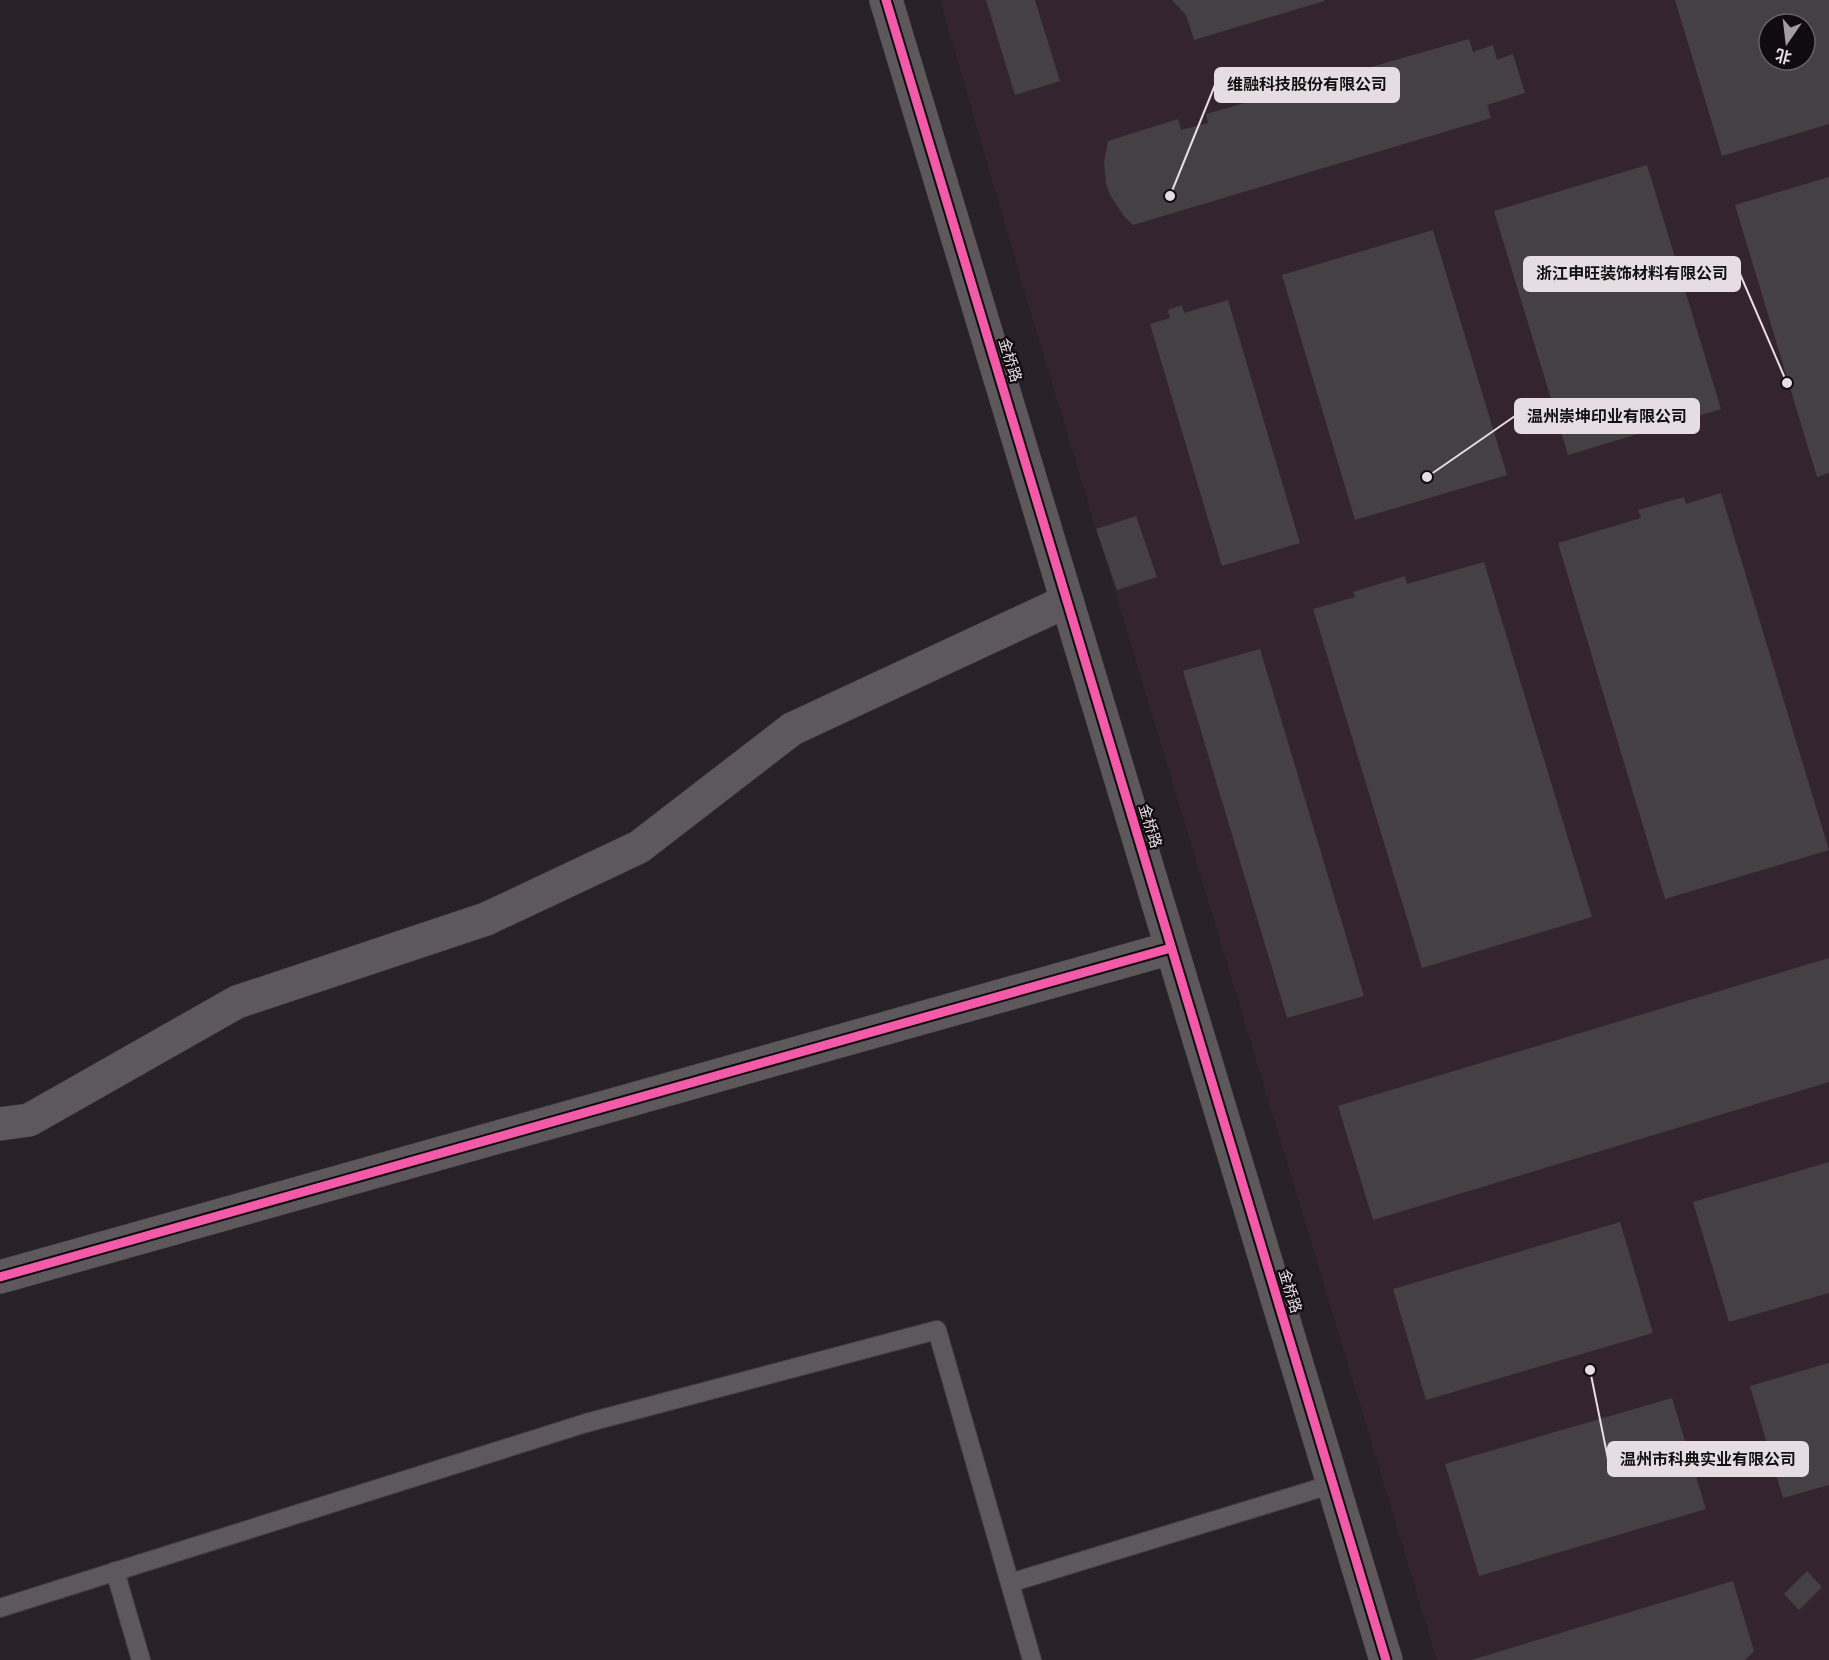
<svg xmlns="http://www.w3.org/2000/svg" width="1829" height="1660" font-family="'Work Sans','Noto Sans SC',sans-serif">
<rect width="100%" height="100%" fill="#282226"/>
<path fill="#34242f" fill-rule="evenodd" d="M940 0H1829V1660H1437L1024 290ZM1769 24H1805V60H1769Z"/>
<g fill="#454043" fill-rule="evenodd">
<path d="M986 0H1035L1060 81 1015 95Z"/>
<path d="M1172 0H1324V1L1194 40 1186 15Z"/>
<path d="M1675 0H1829V124L1722 156ZM1769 24H1805V60H1769Z"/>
<path d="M1469 39 1473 52 1493 45 1497 60 1513 54 1525 93 1487 105 1491 118 1133 225 1123 215 1110 195 1106 184 1104 162 1108 141 1178 119 1181 130 1208 123 1206 114Z"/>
<path d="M1647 165 1721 409 1568 455 1494 211Z"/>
<path d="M1829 177V473L1817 477 1735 205Z"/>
<path d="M1433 230 1507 475 1355 520 1282 275Z"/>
<path d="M1228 300 1300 543 1222 566 1150 324 1170 318 1168 310 1182 305 1184 313Z"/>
<path d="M1721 493 1829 850 1665 899 1558 543 1641 518 1638 510 1684 497 1686 504Z"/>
<path d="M1136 516 1157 577 1117 590 1096 529Z"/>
<path d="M1484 562 1592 917 1422 968 1313 609 1355 597 1353 592 1405 576 1407 584Z"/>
<path d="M1260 649 1364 996 1287 1018 1183 671Z"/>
<path d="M1829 958V1082L1373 1220 1338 1106Z"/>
<path d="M1829 1162V1293L1729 1322 1693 1202Z"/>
<path d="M1620 1222 1653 1333 1426 1400 1393 1289Z"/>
<path d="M1829 1363V1485L1783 1498 1750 1386Z"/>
<path d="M1672 1398 1706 1509 1479 1576 1445 1464Z"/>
<path d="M1807 1571 1822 1587 1799 1610 1784 1594Z"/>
<path d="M1733 1581 1754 1651 1745 1660H1471Z"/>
</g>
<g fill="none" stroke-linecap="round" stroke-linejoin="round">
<defs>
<g id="service">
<path d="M115 1571 141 1660"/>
<path d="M1010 1583 1333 1484"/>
<path d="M0 1608 586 1423 937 1330 1032 1660"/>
</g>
<path id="minor" d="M0 1124 29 1120 237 1002 486 919 639 847 792 729 1067 601"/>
<g id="tertiary">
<path d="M886 0 1386 1660"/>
<path d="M0 1277 1171 948"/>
</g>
</defs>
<use href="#service" stroke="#443e41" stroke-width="20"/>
<use href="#minor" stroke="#443e41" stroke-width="34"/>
<use href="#tertiary" stroke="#443e41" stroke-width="34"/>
<use href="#service" stroke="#5d585c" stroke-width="18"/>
<use href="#minor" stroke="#5d585c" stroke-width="33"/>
<use href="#tertiary" stroke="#5d585c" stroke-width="33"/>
<defs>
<g id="cycleway">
<path d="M886 0 1386 1660"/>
<path d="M0 1277 1171 948"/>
</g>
</defs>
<use href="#cycleway" stroke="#100b0e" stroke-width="13"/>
<use href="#cycleway" stroke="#f35aa7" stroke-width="9"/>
</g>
<g text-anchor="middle" stroke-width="4.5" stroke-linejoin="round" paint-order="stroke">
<g font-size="15" fill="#e6dde2" stroke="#100b0e">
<text transform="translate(1010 360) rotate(73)" y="5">金桥路</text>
<text transform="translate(1150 826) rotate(73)" y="5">金桥路</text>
<text transform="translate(1290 1291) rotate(73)" y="5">金桥路</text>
</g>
</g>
<path fill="none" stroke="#e6dde2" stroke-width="2" d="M1170 196L1215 85M1787 383L1740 274M1427 477L1515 416M1590 1370L1608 1459"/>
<g fill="#e6dde2" stroke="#100b0e" stroke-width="2">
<circle cx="1170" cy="196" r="6"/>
<circle cx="1787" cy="383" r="6"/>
<circle cx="1427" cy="477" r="6"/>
<circle cx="1590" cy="1370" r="6"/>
</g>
<g fill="#e6dde2" stroke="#e6dde2" stroke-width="2">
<rect x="1215" y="68" width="184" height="34" rx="6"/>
<rect x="1524" y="257" width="216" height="34" rx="6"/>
<rect x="1515" y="399" width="184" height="34" rx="6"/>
<rect x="1608" y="1442" width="200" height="34" rx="6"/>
</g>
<g font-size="16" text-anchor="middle" font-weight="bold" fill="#111">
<text x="1307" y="90">维融科技股份有限公司</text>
<text x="1632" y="279">浙江申旺装饰材料有限公司</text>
<text x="1607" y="422">温州崇坤印业有限公司</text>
<text x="1708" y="1465">温州市科典实业有限公司</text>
</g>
<g transform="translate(1787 42) rotate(194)"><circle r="28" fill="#100b0e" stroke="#665f63" stroke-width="1.5"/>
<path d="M0-4.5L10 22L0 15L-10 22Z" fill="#a49ca0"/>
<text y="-9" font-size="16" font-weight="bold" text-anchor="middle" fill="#e6dde2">北</text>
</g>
</svg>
